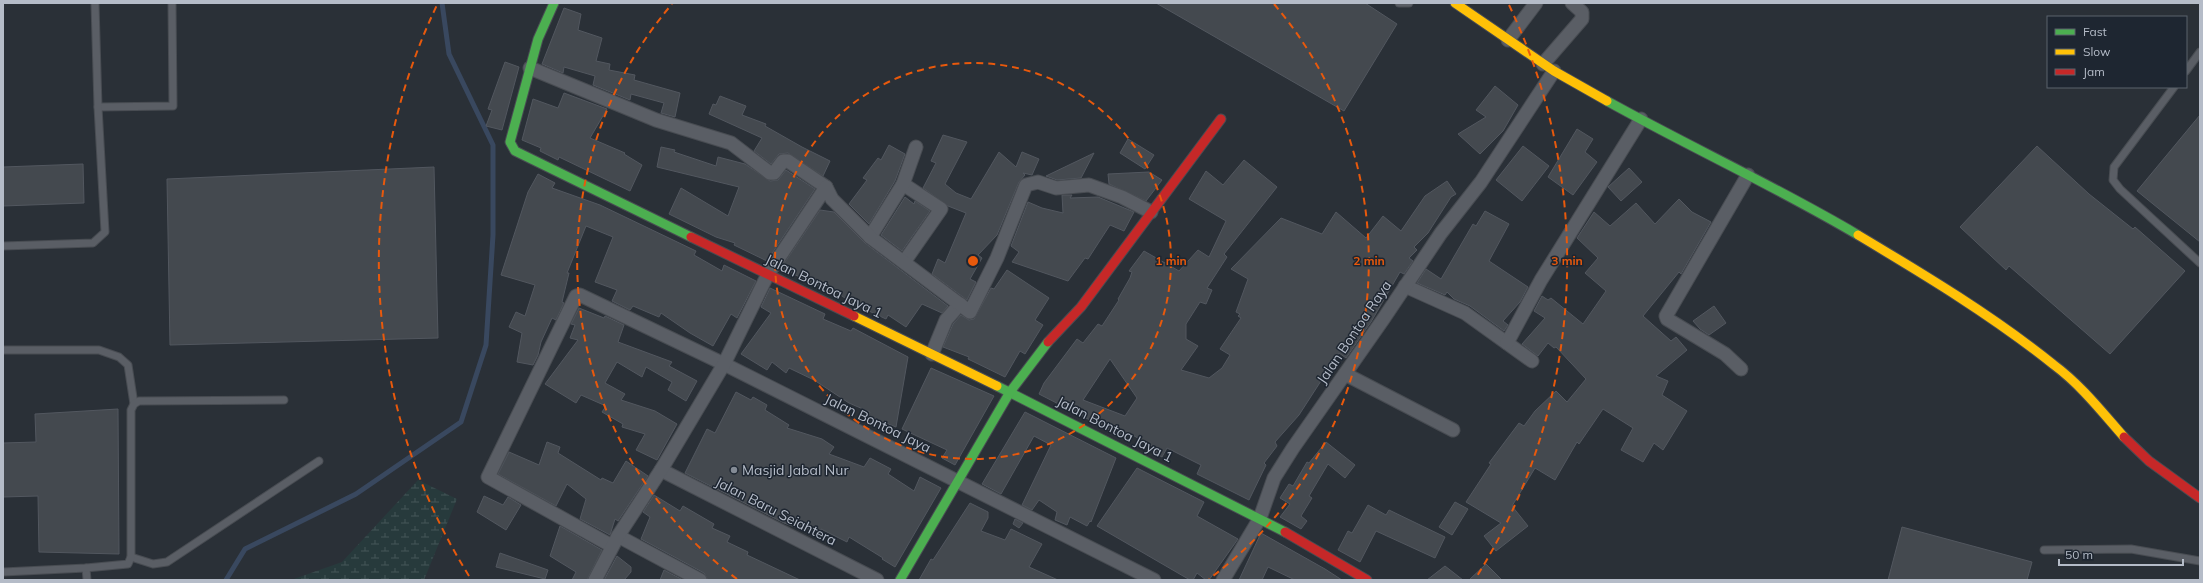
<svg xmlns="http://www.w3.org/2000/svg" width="2203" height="583" font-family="Mulish,sans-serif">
<defs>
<pattern id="wetland-marsh" width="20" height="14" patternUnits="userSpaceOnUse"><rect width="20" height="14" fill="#273a3c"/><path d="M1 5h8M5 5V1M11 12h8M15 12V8" fill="none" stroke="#445557"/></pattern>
</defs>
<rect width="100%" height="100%" fill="#2a3037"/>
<path fill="url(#wetland-marsh)" d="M418 480 457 499 424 580H291L342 562Z"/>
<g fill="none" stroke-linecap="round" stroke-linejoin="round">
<path stroke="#39485f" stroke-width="5" d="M226 580 245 549 356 494 461 422 486 345 493 235V145L449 54 442 3"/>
</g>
<g fill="#44494f" stroke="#52575f" fill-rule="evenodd">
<path d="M1156 3H1365L1397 24 1344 111Z"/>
<path d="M564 8 581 14 578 30 602 38 596 61 610 64 609 70 635 75 634 80 680 93 675 117 661 113 664 103 631 94 630 100 593 85 595 76 564 67 563 73 542 64Z"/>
<path d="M505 62 519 67 502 130 486 126 492 110 488 109Z"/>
<path d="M1495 86 1518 105 1503 131 1480 154 1458 134 1486 117 1476 110Z"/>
<path d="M564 93 607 109 590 138 625 153 624 154 642 165 630 191 559 157 558 160 540 151 541 148 522 140 533 99 558 108Z"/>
<path d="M720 96 746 106 742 115 766 124 765 126 802 147 830 161 823 176 788 153 779 154 771 164 754 151 762 138 709 114 713 104 716 105Z"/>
<path d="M2200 115V242L2137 191Z"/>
<path d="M1577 129 1593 139 1585 152 1597 162 1573 195 1548 177Z"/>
<path d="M943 135 967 142 945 184 956 193 971 199 999 152 1016 167 1022 152 1039 159 1032 175 1023 173 1025 175 1019 182 997 235 978 255 982 258 970 279 976 282 967 300 932 274 938 259 945 263 966 213 948 206 923 188 936 163 931 161Z"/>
<path d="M1128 139 1154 155 1145 169 1120 153Z"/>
<path d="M889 145 905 154 895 181 869 224 849 204 867 180 863 178 878 158 881 160Z"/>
<path d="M1523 146 1549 166 1522 201 1496 180Z"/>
<path d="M2037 146 2089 194 2133 229 2135 227 2185 271 2110 354 2009 266 2006 270 1960 227Z"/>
<path d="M661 147 675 150 674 152 716 166 718 157 745 164 770 181 778 180 786 170 815 189 767 261 734 245 735 243 716 237 669 214 681 188 728 216 739 187 657 167Z"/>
<path d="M1094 153 1081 178 1057 180 1046 176Z"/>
<path d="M1244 160 1277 187 1224 254 1227 257 1207 288 1212 290 1206 304 1200 302 1186 324V339L1198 346 1181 370 1209 378 1222 368 1230 355 1220 349 1241 318 1238 316 1240 314 1236 312 1248 279 1231 269 1281 218 1322 234 1336 212 1366 238 1383 216 1401 231 1425 196 1447 181 1456 194 1451 197 1428 233 1414 247 1417 250 1409 258 1413 261 1404 274 1400 272 1371 322 1346 358 1339 353 1299 415 1275 442 1277 446 1264 463 1266 465 1249 500 1197 474 1201 465 1167 448 1162 457 1150 450 1152 446 1129 433 1125 438 1039 394 1044 383 1077 339 1083 343 1098 324 1102 326 1119 300 1118 299 1130 278 1132 272 1129 271 1144 251 1179 271 1198 250 1209 257 1226 221 1189 199 1206 171 1223 185ZM1110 359 1137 398 1125 416 1083 400Z"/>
<path d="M83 164 84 203 3 206V167Z"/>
<path d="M434 167 438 338 170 345 167 179Z"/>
<path d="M1629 168 1642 182 1621 201 1608 187Z"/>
<path d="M1149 172 1162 180 1146 201 1109 184 1108 174Z"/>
<path d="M538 174 555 183 552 188 600 205 696 251 694 255 722 271 724 265 756 281 737 318 731 314 713 346 690 333 661 313 659 317 633 306 630 310 612 301 617 290 595 282 613 237 586 226 567 273H569L562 302 564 303 556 320 552 318 541 342 538 355 533 365 517 362 522 333 509 327 516 312 525 316 535 285 501 275 528 192Z"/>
<path d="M1062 195H1072L1070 198 1098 197 1134 212 1124 231 1110 225 1088 259 1085 258 1068 281 1012 262 1019 252 1011 246 1028 202 1042 208 1063 213Z"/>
<path d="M905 197 914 204 915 201 930 211 902 251 881 235Z"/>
<path d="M1679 199 1692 212 1711 222 1681 274 1679 272 1643 316 1671 341 1676 337 1687 350 1656 376 1668 381 1662 395 1687 411 1663 450 1654 443 1643 462 1621 450 1633 428 1603 409 1579 444 1577 442 1555 480 1535 468 1512 506 1528 526 1496 551 1484 536 1501 523 1466 502 1491 464 1489 463 1519 423 1524 426 1535 411 1556 391 1567 402 1586 379 1556 347 1554 348 1548 343 1538 356 1522 344 1545 318 1534 311 1542 296 1548 300 1551 298 1583 324 1606 291 1585 273 1598 258 1577 238 1594 212 1610 226 1636 203 1655 224Z"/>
<path d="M820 210 834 212 865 243 948 306 942 313 922 304 906 327 888 315 886 319 854 304 836 292 835 294 781 268Z"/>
<path d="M1485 211 1509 224 1489 261 1528 287 1520 302 1503 321 1508 325 1504 331 1470 306 1454 299 1447 292 1445 295 1417 283 1426 269 1441 279 1473 224 1476 226Z"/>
<path d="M1007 270 1049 298 1035 320 1043 325 1025 354 1020 351 1005 377 968 359 969 357 943 347 953 324 961 315 969 320 974 319 991 288 994 289Z"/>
<path d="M770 288 825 314 823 319 851 331 853 328 908 357 896 427 868 416 870 412 849 403 814 380 789 368 786 373 772 362 767 370 741 354 771 313 761 307Z"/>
<path d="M1714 306 1726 323 1709 335 1700 329 1693 321Z"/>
<path d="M579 308 604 318 605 316 624 325 618 342 672 362 669 366 697 381 686 401 668 390 672 382 646 367 642 377 617 362 605 383 625 394 621 400 655 411 677 424 657 460 636 450 645 434 622 427 623 424 602 412 606 406 581 395 576 403 545 384 578 340 570 338 575 325 571 324Z"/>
<path d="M931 368 994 396 955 465 942 458 947 450 902 429Z"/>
<path d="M736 392 751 400 753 397 767 405 765 410 789 425 787 428 822 439 834 447 829 454 864 467 870 458 891 469 888 474 914 491 920 477 941 488 895 567 882 559 883 558 849 537 847 542 821 529 820 533 796 525 795 527 784 523 685 473 707 429 715 433Z"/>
<path d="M118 409 119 554 39 552 38 496 3 497V443L36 442 35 414Z"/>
<path d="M1025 412 1116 458 1091 522 1090 521 1087 526 1070 517 1067 525 1055 520 1057 512 1039 500 1032 510 1022 505 1051 445 1034 436 1001 494 982 484Z"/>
<path d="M547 442 560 447 558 453 601 480 602 478 613 483 626 461 648 476 618 521 615 519 610 535 580 519 586 499 567 484 556 506 498 474 509 452 539 465Z"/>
<path d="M1326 442 1355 465 1345 478 1328 464 1309 496 1312 498 1301 516 1307 521 1301 529 1280 517 1290 504 1280 498 1289 484 1293 486 1307 462 1309 463Z"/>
<path d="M1137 468 1204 502 1197 516 1238 539 1209 580H1206L1197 573 1193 580H1190L1097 526Z"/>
<path d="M654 495 680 511 683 506 714 524 712 528 730 536 727 542 748 552 747 555 800 580H708L704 573 641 539 650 517 643 512Z"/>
<path d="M484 496 503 505 508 497 521 505 506 530 477 512Z"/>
<path d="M1455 502 1468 509 1452 535 1439 527Z"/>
<path d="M970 503 988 512V518L981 531 1005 540 1011 529 1042 544 1029 567 1058 580H919L931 559 933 560Z"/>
<path d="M1368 505 1386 515 1389 510 1445 537 1435 558 1376 531 1360 562 1338 550 1348 531 1352 533Z"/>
<path d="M1015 519 1023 523 1019 528 1013 524Z"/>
<path d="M560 526 602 550 587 580H572L576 572 550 556Z"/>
<path d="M1902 527 2032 562 2027 580H1888Z"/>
<path d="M1261 533 1325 569 1342 580H1295L1268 567 1262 580H1239Z"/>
<path d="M500 553 548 570 545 579 496 567Z"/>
<path d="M617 556 631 567V572L624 580H604Z"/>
<path d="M1486 564 1502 580H1469Z"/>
<path d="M1445 566 1463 580H1427Z"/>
<path d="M664 570 683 580H660Z"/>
</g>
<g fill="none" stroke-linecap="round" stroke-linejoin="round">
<defs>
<g id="lane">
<path d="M1399 3H1409"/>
<path d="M2186 71 2200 52"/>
<path d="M2174 87 2114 167 2113 180 2120 189 2200 263"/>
<path d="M98 107 173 106 172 3"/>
<path d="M3 246 93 243 105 232 98 107 95 4"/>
<path d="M3 350H99L119 357 128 365 134 404"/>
<path d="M2044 550 2131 549 2200 561"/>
<path d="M131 557 153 564 167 562 319 461"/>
<path d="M86 568 87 580"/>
<path d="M3 572 86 568 128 564 131 557V410L134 404 139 401 284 400"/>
</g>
<g id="street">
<path d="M1508 40 1536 3"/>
<path d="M1543 64 1582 19V12L1572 3"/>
<path d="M530 68 656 120 731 143 770 173H774L783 161H788L826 187"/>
<path d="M903 184 941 209 904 262"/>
<path d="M870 237 903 184 916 147"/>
<path d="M1405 286 1465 313 1532 361"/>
<path d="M1507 343 1541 280 1641 119"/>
<path d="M932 354 946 320 960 304"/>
<path d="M1741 369 1725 354 1667 319 1666 316 1748 175"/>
<path d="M1345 374 1453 430"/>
<path d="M661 470 877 580"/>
<path d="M618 536 700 580"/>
<path d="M612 546 488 477 576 296 580 295 724 364 1154 580"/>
<path d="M595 580 618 536 661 470 724 364 768 274 826 187 832 199 870 237 970 312 997 258 1026 185 1038 182 1056 188 1089 185 1122 197 1151 212"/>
<path d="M1223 580 1260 518 1274 478 1293 448 1384 318 1441 233 1481 182 1554 71"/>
</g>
<g id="fast">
<path d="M554 3 538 39 510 142 515 151 691 237"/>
<path d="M1607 101C1690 147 1777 187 1858 235"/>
<path d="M997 386 1285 532"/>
<path d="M900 580 1010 392 1048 342"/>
</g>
<g id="slow">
<path d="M1455 3 1554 71 1607 101"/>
<path d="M1858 235C1925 275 1993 316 2054 365 2081 385 2102 412 2124 437"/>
<path d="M854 316 997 386"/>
</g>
<g id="jam">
<path d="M691 237 854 316"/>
<path d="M1048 342 1081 307 1221 119"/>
<path d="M2124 437 2149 461 2200 498"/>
<path d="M1285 532 1367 580"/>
</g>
</defs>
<use href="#lane" stroke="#484c52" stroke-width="9"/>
<use href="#street" stroke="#484c52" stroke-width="15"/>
<use href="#fast" stroke="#484c52" stroke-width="11"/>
<use href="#slow" stroke="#484c52" stroke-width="11"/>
<use href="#jam" stroke="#484c52" stroke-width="11"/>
<use href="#lane" stroke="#5a5e65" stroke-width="7"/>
<use href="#street" stroke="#5a5e65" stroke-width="13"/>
<use href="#fast" stroke="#4caf50" stroke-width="9"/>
<use href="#slow" stroke="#ffc107" stroke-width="9"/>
<use href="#jam" stroke="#c62828" stroke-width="9"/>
</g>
<g fill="none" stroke="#e8590c" stroke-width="2" stroke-dasharray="7 5">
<circle cx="973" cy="261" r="198"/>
<path d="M737 579A396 396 0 0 1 672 4M1274 4A396 396 0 0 1 1209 579"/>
<path d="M469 576A594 594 0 0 1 437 5M1509 5A594 594 0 0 1 1477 576"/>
</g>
<circle fill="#848b95" stroke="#1e2631" stroke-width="1.5" cx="734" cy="470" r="4"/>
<g text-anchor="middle" stroke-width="3" stroke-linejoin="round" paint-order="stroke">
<g font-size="14" fill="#b5bcc8" stroke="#1e2631">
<text transform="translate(824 286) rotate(26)" y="5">Jalan Bontoa Jaya 1</text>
<text transform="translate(1354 332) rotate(-56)" y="5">Jalan Bontoa Raya</text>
<text transform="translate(878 423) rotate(26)" y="5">Jalan Bontoa Jaya</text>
<text transform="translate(1115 429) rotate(27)" y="5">Jalan Bontoa Jaya 1</text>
<text transform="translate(776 511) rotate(27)" y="5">Jalan Baru Seiahtera</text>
</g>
<g font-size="14" fill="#b5bcc8" stroke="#1e2631" text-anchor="start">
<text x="742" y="475">Masjid Jabal Nur</text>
</g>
</g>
<circle cx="973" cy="261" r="6" fill="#e8590c" stroke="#1e2631" stroke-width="2"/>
<g font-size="12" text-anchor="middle" font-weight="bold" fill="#e8590c" stroke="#1e2631" stroke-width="3" stroke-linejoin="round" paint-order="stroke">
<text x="1171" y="265">1 min</text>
<text x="1369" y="265">2 min</text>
<text x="1567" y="265">3 min</text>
</g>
<rect width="2203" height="583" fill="none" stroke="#b5bcc8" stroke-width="8"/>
<rect x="2047" y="16" width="140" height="72" fill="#1e2631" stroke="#5a626d"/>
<rect x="2055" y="29" width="20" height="6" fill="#4caf50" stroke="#5a626d"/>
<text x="2083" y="36" font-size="12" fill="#b5bcc8">Fast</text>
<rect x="2055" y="49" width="20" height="6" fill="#ffc107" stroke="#5a626d"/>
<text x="2083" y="56" font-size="12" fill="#b5bcc8">Slow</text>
<rect x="2055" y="69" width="20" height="6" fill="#c62828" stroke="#5a626d"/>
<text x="2083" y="76" font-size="12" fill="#b5bcc8">Jam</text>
<path d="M2059 559v6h124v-6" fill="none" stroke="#b5bcc8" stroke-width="2"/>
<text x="2065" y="559" font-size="12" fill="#b5bcc8" stroke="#1e2631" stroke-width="3" paint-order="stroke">50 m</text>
</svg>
